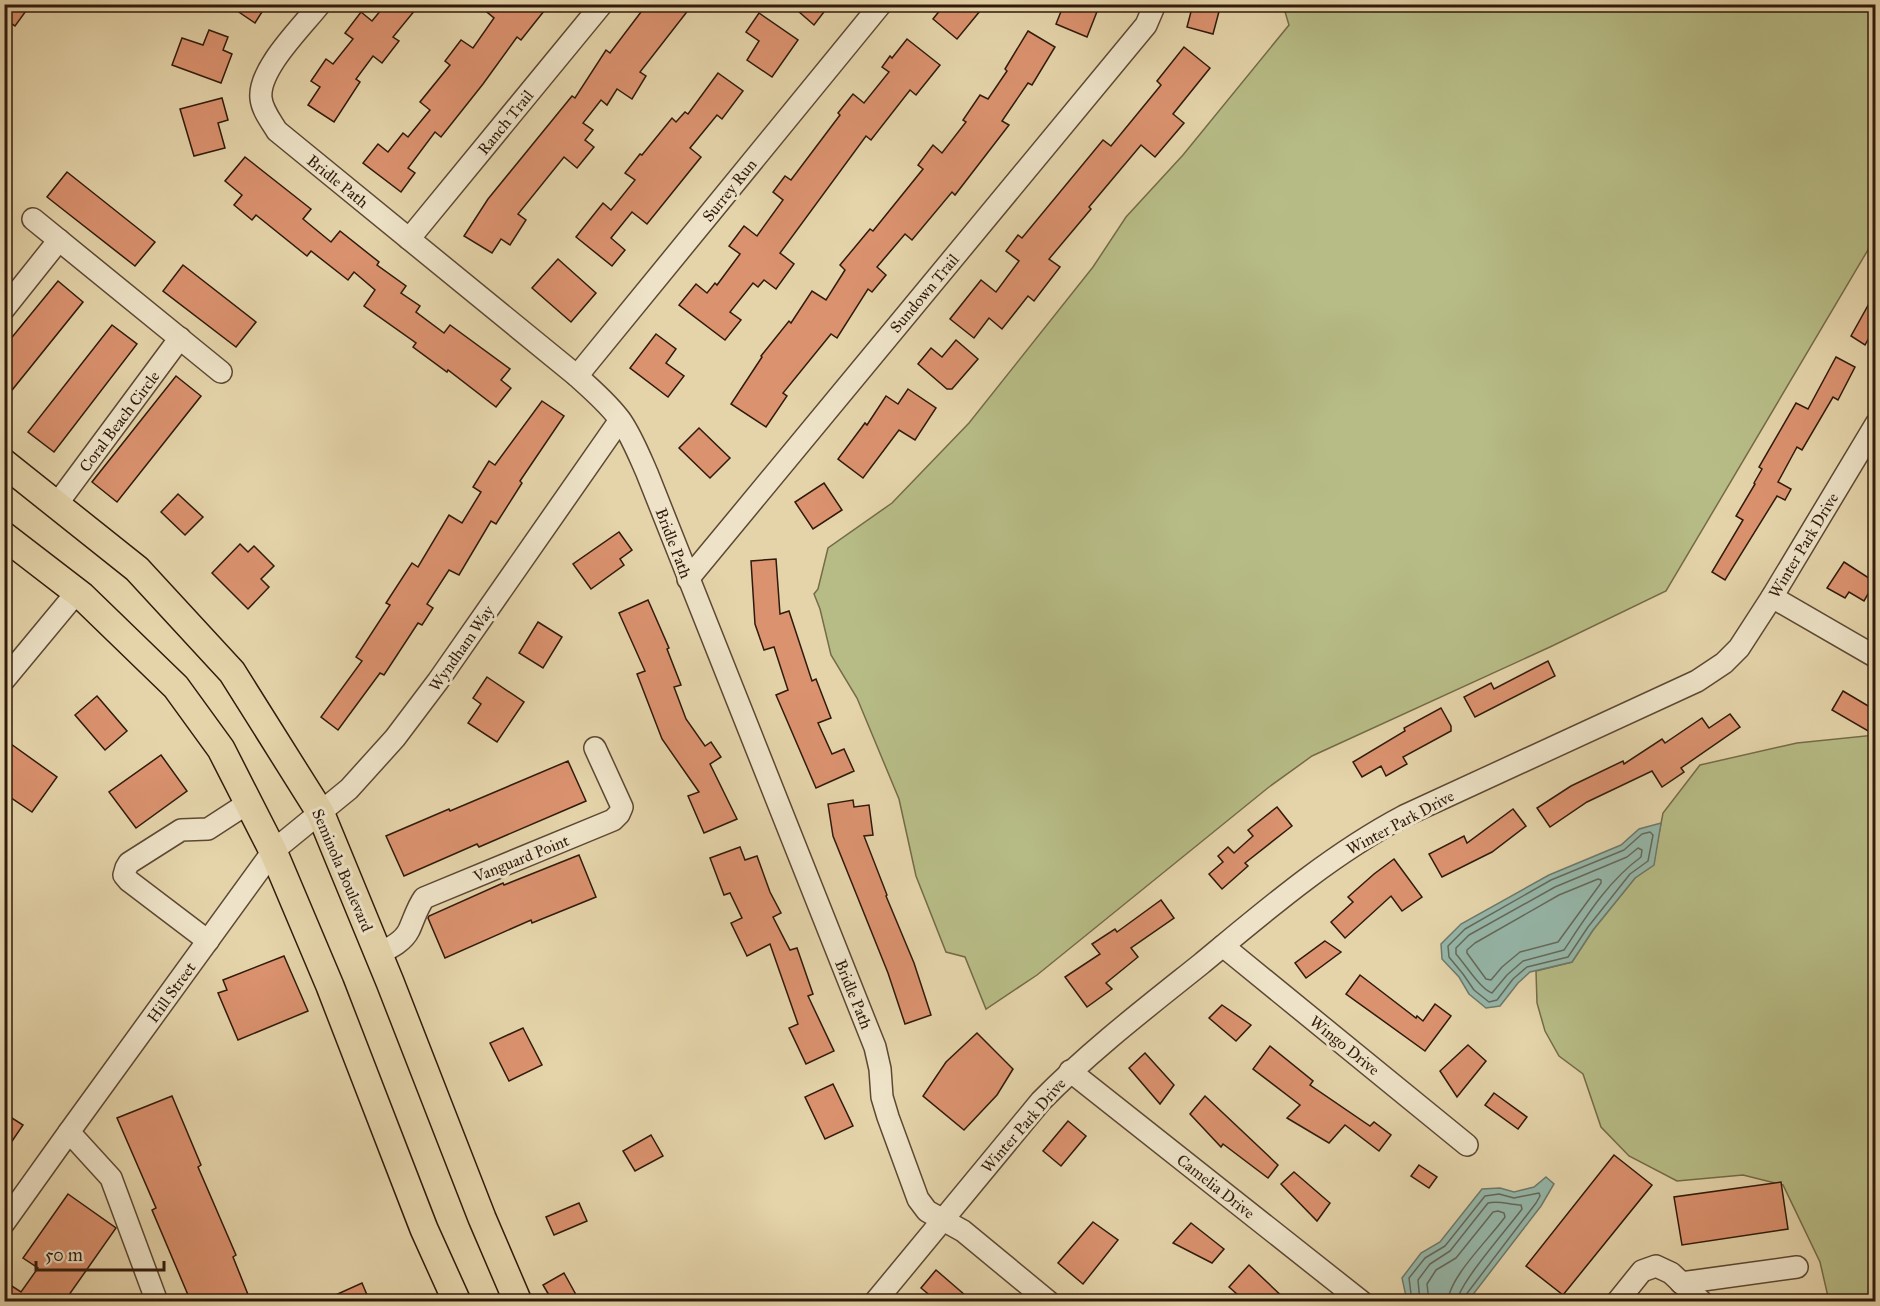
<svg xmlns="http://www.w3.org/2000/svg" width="1880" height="1306" font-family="'IM FELL Great Primer',serif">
<rect width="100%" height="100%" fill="#e5d4aa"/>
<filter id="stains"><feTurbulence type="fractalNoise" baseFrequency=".00333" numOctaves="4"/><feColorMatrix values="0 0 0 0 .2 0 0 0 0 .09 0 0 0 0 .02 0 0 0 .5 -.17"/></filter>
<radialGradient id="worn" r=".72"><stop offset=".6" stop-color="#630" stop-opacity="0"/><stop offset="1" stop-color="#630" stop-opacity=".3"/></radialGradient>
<g fill="#b7bc86" stroke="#746b48" stroke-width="1.5">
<path d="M1283 5H1875V238L1666 591 1550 647 1312 756 1269 787 1037 975 986 1009 965 957 946 952 916 876 899 799 857 698 831 655 820 609 814 594 818 589 828 548 892 503 969 423 1093 267 1126 217 1183 155 1289 25Z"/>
<path d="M1875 735V1301H1829L1820 1262 1783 1185 1743 1175 1677 1181 1629 1156 1601 1127 1583 1074 1559 1056 1545 1031 1537 1003 1536 971 1572 962 1593 930 1635 878 1653 865 1663 813 1700 765 1797 743Z"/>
</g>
<g fill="#96b8ab" stroke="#6d796b" stroke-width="1.5">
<path d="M1661 823 1654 865 1635 878 1593 930 1572 962 1530 972 1518 983 1500 1006 1486 1008 1469 994 1459 977 1442 959 1441 944 1461 924 1549 875 1621 845 1639 829Z"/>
<path d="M1546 1177 1554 1184 1541 1206 1468 1301H1407L1402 1278 1421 1253 1440 1242 1482 1189 1500 1188 1514 1192 1534 1187Z"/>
</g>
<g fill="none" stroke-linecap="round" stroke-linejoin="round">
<g stroke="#63695b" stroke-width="1.5">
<path d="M1650 832 1653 835 1648 861 1630 874 1588 927 1568 957 1527 967 1513 979 1497 1000 1489 1002 1474 990 1463 974 1449 957 1448 946 1465 929 1551 880 1624 850 1642 834Z"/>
<path d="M1638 848 1642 850 1641 857C1608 881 1586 917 1564 950L1523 961 1507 975 1492 993C1481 990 1465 964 1456 954V948L1469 935 1555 887 1627 857Z"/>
<path d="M1598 879 1601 880V883L1558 942 1520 952 1502 967 1491 980 1486 979 1467 953V950L1475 943 1559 895Z"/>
<path d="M1412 1302 1409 1278 1425 1258 1445 1246 1485 1196 1499 1194 1514 1198 1539 1193 1540 1196 1536 1203 1465 1296 1464 1302"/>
<path d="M1420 1302 1418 1280 1430 1264 1450 1251 1488 1203C1499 1200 1510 1205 1521 1205L1522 1209C1509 1227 1458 1284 1457 1302"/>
<path d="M1429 1302 1427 1284 1436 1270 1456 1258 1493 1212 1498 1211 1504 1213 1505 1217C1491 1237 1448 1278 1448 1302"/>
</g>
</g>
<g fill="#db926f" stroke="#301a0b" stroke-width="1.5">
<path d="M4 4H31L15 26 4 19Z"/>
<path d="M227 4H267L255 23Z"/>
<path d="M386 4H420L393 37 399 41 382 63 373 56 356 79 360 82 334 122 308 105 320 87 311 81 326 59 333 64 353 39 345 33 361 12 372 21Z"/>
<path d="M477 4H536L544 11 521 40 517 37 483 84 441 137 435 132 408 168 415 173 401 192 363 163 378 144 388 152 403 133 408 137 430 110 420 102 450 65 445 61 461 40 473 48 494 18Z"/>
<path d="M647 4H693L640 72 646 76 632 99 617 89 607 105 601 100 583 123 593 130 585 140 594 147 577 168 564 157 518 214 526 220 510 245 501 239 492 253 464 236 488 199 572 96 575 98 606 50 610 53Z"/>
<path d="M790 4H830L814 25Z"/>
<path d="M945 4H972L980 11 957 39 933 19Z"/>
<path d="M1064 4H1100L1087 37 1056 24Z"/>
<path d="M1193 4H1221L1213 34 1187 27Z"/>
<path d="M759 13 798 40 772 77 747 60 759 41 746 32Z"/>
<path d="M209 30 228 37 223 50 232 54 221 83 172 65 182 38 203 45Z"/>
<path d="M1028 31 1055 47 1032 85 1028 83 1002 121 1009 125 955 195 952 192 912 240 905 234 877 267 886 275 872 292 868 289 837 338 831 334 783 393 787 396 766 427 731 404 762 357 761 356 789 321 791 323 812 291 826 300 845 270 840 265 870 229 873 231 923 169 918 165 933 145 942 153 966 122 963 120 980 95 988 99 1007 71 1005 69Z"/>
<path d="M907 39 940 65 916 95 910 90 871 140 866 136 780 253 794 264 776 289 764 280 758 287 753 283 730 312 741 320 725 340 679 305 696 284 707 293 715 283 717 285 740 254 729 246 744 226 757 236 783 200 773 192 785 176 791 180 840 115 838 113 853 94 864 103 889 72 882 67 890 56 892 58Z"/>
<path d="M1184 47 1210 68 1173 114 1184 123 1155 157 1141 145 1089 207 1091 209 1049 259 1060 267 1034 301 1028 296 1002 329 989 318 974 338 950 319 981 280 996 292 1019 261 1006 251 1018 235 1022 238 1103 140 1111 146 1161 85 1157 81Z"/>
<path d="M718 73 743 91 722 119 717 115 690 148 701 157 647 224 632 212 611 238 625 250 612 266 576 237 603 203 611 210 635 180 625 173 640 154 642 155 672 118 676 122 685 112 688 114Z"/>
<path d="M222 98 228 120 218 123 225 148 194 156 180 109Z"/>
<path d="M245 157 311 209 303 219 331 242 340 231 379 262 377 265 406 286 401 293 420 306 416 312 444 333 450 325 510 369 501 380 511 388 496 407 448 370 447 372 413 347 416 343 364 306 375 290 354 272 348 280 311 251 307 256 256 215 252 220 234 205 242 195 225 181Z"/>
<path d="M67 172 155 242 135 266 47 197Z"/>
<path d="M558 259 596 293 571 322 532 288Z"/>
<path d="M183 265 256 322 236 347 163 291Z"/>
<path d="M58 281 83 302 4 400V347Z"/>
<path d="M1875 293V327L1865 345 1851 336Z"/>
<path d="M112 325 137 344 54 452 28 432Z"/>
<path d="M656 334 676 349 666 363 684 376 668 397 630 368Z"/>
<path d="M956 340 978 359 952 389H947L918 364 931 348 942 357Z"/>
<path d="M1836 357 1855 367 1838 400 1833 397 1802 450 1797 447 1778 482 1791 489 1785 500 1777 496 1725 580 1712 572 1743 520 1736 516 1755 484 1754 483 1762 469 1759 467 1796 403 1808 409Z"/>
<path d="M176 376 201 396 117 502 92 482Z"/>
<path d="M908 389 936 408 915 440 899 430 863 478 838 459 865 423 867 425 886 396 898 404Z"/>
<path d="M542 401 564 416 520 481 522 483 496 524 491 521 459 575 449 570 427 604 433 608 422 625 418 623 384 675 380 673 338 730 321 717 362 661 356 657 390 605 386 603 412 563 418 567 449 515 462 523 481 492 473 487 489 461 495 465Z"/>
<path d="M699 428 730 458 710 478 679 448Z"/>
<path d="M824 483 842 510 813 529 795 502Z"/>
<path d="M178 494 203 517 185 535 161 512Z"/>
<path d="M619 532 632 550 620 559 624 565 591 589 573 564Z"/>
<path d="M240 544 248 552 254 546 274 566 261 579 269 587 248 609 212 573Z"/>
<path d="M776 559 780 614 789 611 812 681 816 679 831 718 818 723 832 754 844 749 854 771 816 788 776 695 788 690 774 647 764 650 755 624 751 561Z"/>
<path d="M1844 562 1875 582 1864 601 1849 592 1845 598 1827 588Z"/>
<path d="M648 600 669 648 667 649 681 685 674 687 686 719 705 746 711 742 721 757 710 764 737 819 704 833 688 796 699 792 662 739 637 674 645 671 619 613Z"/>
<path d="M538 622 562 637 543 668 519 653Z"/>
<path d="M1548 661 1555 676 1475 717 1464 697 1491 683 1494 689Z"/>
<path d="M487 677 524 702 497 742 468 723 481 704 473 698Z"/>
<path d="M1843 691 1875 710V735L1832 710Z"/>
<path d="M97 696 127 731 105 750 75 715Z"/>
<path d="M1441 708 1451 726V731L1403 757 1407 764 1386 776 1381 766 1362 777 1353 762 1405 731 1404 728Z"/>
<path d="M1730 714 1740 727 1681 768 1684 772 1662 787 1652 771 1587 802 1550 827 1537 808 1571 786 1623 761 1624 764 1662 739 1665 743 1702 718 1709 728Z"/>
<path d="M4 739 57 777 32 812 4 793Z"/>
<path d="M161 755 187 791 136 828 109 792Z"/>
<path d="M568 761 586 801 479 847 477 844 404 876 386 836 449 809 450 811Z"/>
<path d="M853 800 854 807 869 805 873 835 864 836 887 895 886 896 914 963 931 1015 905 1024 888 973 833 836 828 804Z"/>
<path d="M1277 807 1292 826 1245 863 1248 866 1222 889 1209 874 1223 862 1218 856 1228 847 1234 853 1253 836 1248 830Z"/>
<path d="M1513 809 1526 826 1492 852 1442 877 1429 854 1464 836 1467 843Z"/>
<path d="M740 847 745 860 757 856 770 892 781 913 773 917 790 950 797 948 813 994 808 996 834 1051 806 1064 789 1028 798 1024 770 944 747 956 731 923 742 918 730 893 724 895 710 858Z"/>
<path d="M579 855 596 897 532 923 531 920 445 958 428 918 429 916 503 883 504 885Z"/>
<path d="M1394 859 1422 897 1402 911 1391 896 1345 938 1331 922 1353 902 1348 897 1374 874Z"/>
<path d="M1161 900 1174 918 1131 948 1138 957 1106 983 1112 989 1087 1007 1065 977 1100 954 1092 944 1115 929 1117 932Z"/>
<path d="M1325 941 1341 952 1306 978 1295 963Z"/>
<path d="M284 956 308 1011 238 1040 218 993 227 990 223 980Z"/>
<path d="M1360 975 1416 1018 1417 1016 1423 1021 1435 1004 1451 1016 1425 1051 1346 994Z"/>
<path d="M1222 1005 1251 1025 1236 1041 1209 1018Z"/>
<path d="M523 1028 542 1065 509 1081 490 1043Z"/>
<path d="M977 1033 1013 1069 997 1095 964 1130 923 1096 946 1062Z"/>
<path d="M1468 1045 1486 1061 1457 1097 1440 1071Z"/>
<path d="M1270 1046 1313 1081 1310 1085 1370 1126 1374 1122 1391 1135 1379 1151 1345 1125 1329 1143 1287 1118 1300 1105 1253 1069Z"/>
<path d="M1145 1053 1174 1085 1160 1104 1129 1068Z"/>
<path d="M833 1084 853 1126 825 1139 805 1097Z"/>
<path d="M1494 1093 1527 1117 1518 1129 1485 1105Z"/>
<path d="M172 1096 201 1165 198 1167 236 1255 233 1257 251 1302H191L152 1210 156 1208 117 1118Z"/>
<path d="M1205 1096 1278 1165 1268 1178 1223 1144 1221 1147 1190 1114Z"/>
<path d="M4 1113 23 1125 4 1153Z"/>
<path d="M1068 1121 1086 1136 1061 1166 1043 1151Z"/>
<path d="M651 1135 663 1156 635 1171 623 1151Z"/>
<path d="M1614 1155 1652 1185 1563 1295 1526 1266Z"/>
<path d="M1419 1165 1437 1177 1429 1188 1411 1176Z"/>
<path d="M1294 1172 1330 1203 1317 1221 1281 1184Z"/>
<path d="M1781 1182 1788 1229 1682 1245 1674 1197Z"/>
<path d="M68 1194 116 1228 64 1302H4V1281L21 1292 38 1268 23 1258Z"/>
<path d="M579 1203 587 1221 554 1235 546 1217Z"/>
<path d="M1093 1222 1118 1240 1083 1284 1058 1263Z"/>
<path d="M1191 1223 1224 1249 1212 1263 1173 1243Z"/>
<path d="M1249 1265 1288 1302H1246L1229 1287Z"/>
<path d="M936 1270 973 1302H938L921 1288Z"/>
<path d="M564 1273 580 1302H553L543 1285Z"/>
<path d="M362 1283 370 1302H320Z"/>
</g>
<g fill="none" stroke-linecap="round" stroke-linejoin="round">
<defs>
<g id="minor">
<path d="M320 4C303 26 258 69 261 98 262 110 271 121 277 131L577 376C592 390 609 404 621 421 632 437 639 455 647 473L875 1047 880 1069 882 1097 888 1117 918 1199 927 1211 963 1231 1049 1302"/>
<path d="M33 219 221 372"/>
<path d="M409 239 602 4"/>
<path d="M4 309 59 240"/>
<path d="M577 376 881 4"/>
<path d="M57 504 180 338"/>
<path d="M688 579 1146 25 1155 4"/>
<path d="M1772 597 1876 657"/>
<path d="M4 680 77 592"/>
<path d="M208 941 129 881 124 875 126 868 129 863 181 830 208 829 248 803"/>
<path d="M1223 946 1467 1145"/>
<path d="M378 954C390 948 403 942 409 930 414 919 417 908 424 898L613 820 619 814 622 807 595 748"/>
<path d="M1070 1071 1362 1302"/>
<path d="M69 1132 111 1178 157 1302"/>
<path d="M4 1223 69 1132 273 851 349 789 395 738 438 681 620 420"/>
<path d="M1681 1283 1797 1267"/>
<path d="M875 1302 1041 1101C1090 1051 1146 1008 1201 964 1265 911 1330 855 1404 816L1697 681 1724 663 1739 648 1772 597 1876 424"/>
<path d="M1617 1302 1642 1271 1656 1266 1671 1273 1702 1302"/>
</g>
<g id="major">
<path d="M4 463 137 569 232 672 320 812 390 982 482 1218 518 1302"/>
<path d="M4 536 82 596 176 687 221 749 273 851 330 986 424 1229 457 1302"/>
</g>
</defs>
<use href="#minor" stroke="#5d4833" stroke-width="24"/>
<use href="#major" stroke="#301a0b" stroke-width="30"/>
<use href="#minor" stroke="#eee3c8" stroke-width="21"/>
<use href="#major" stroke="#e5d4aa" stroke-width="27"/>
</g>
<g text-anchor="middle" stroke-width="6" stroke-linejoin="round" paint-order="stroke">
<g font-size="16" fill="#301a0b" stroke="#eee3c8">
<text transform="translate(505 122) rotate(-51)" y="6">Ranch Trail</text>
<text transform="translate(338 181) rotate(39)" y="6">Bridle Path</text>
<text transform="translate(729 190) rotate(-51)" y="6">Surrey Run</text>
<text transform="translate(924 293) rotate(-50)" y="6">Sundown Trail</text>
<text transform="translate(119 421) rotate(-53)" y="6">Coral Beach Circle</text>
<text transform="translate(674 543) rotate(69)" y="6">Bridle Path</text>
<text transform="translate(1803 545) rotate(-59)" y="6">Winter Park Drive</text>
<text transform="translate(461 648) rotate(-55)" y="6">Wyndham Way</text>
<text transform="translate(1400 822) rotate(-28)" y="6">Winter Park Drive</text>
<text transform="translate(521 858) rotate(-22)" y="6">Vanguard Point</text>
<text transform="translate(343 870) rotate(67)" y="6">Seminola Boulevard</text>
<text transform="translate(171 992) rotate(-54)" y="6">Hill Street</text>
<text transform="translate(854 994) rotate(68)" y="6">Bridle Path</text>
<text transform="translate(1345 1045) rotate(39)" y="6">Wingo Drive</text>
<text transform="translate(1023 1125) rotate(-49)" y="6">Winter Park Drive</text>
<text transform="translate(1216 1186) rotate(38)" y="6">Camelia Drive</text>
</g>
</g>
<rect width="1880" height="1306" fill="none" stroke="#e5d4aa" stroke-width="24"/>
<rect x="6" y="6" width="1868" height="1294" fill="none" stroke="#301a0b" stroke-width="3"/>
<rect x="12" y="12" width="1856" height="1282" fill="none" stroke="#301a0b" stroke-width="1.5"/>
<path d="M36 1261v9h128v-9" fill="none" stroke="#301a0b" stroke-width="3"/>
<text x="45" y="1261" font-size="18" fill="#301a0b" stroke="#eee3c8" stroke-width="4.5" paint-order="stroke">50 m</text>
<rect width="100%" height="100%" filter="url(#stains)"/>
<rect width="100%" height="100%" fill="url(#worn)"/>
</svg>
